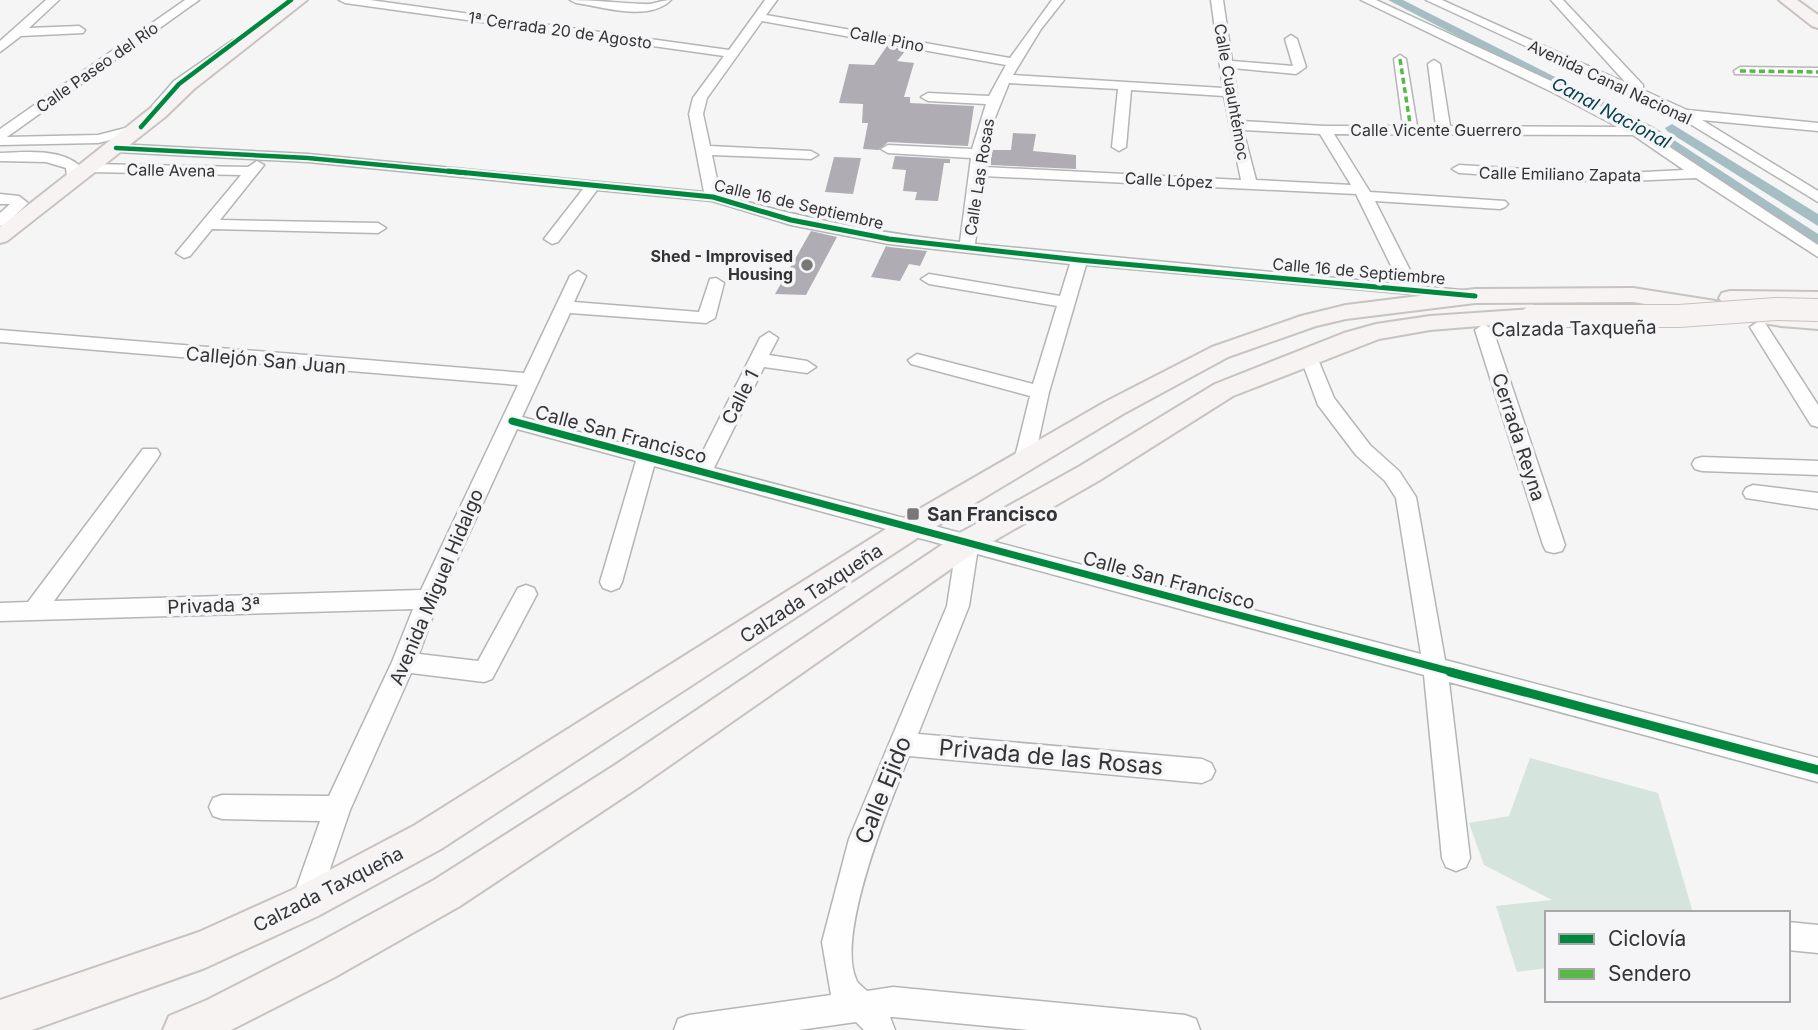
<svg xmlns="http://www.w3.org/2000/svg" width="1818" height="1030" font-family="Inter,sans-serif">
<rect width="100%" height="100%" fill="#f5f5f6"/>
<path fill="#d5e4dc" d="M1530 758 1658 793 1693 913H1547V968L1517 972 1496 906 1552 900 1484 865 1469 823 1509 816Z"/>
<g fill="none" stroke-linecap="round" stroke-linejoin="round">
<g fill="#a4bec4" fill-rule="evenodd">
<path d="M1388 0H1403L1654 127 1818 234V246L1644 133Z"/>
<path d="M1672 124 1818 214V226L1667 131 1665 128Z"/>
</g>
</g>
<g fill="#afadb3">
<path d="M887 46 906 50 897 61 914 63 904 97H910V103L974 106 968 146 888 142 879 150 863 149 868 123H862L863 104 839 103 849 64 874 65Z"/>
<path d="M1013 133 1036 134 1033 151 1076 155V169L991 165V150H1011Z"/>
<path d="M895 156 950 159V163H944L938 201 915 200 917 192 903 191 906 170 892 169Z"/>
<path d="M834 157 861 158 853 194 825 192Z"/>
<path d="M811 231 837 237 806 295 775 294Z"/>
<path d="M886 246 889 247 927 251 920 266 909 264 900 281 871 277Z"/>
</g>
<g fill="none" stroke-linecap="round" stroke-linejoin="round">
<defs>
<g id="minor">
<path d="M46 0H59L29 28 79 26 85 30 83 33 21 36 0 52V41Z"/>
<path d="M185 0H199L7 137 98 135 133 126 138 127V133L98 143 0 145V129Z"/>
<path d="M339 0H370L729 50 765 0H777L766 15 1010 58 1052 0H1064L1041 29 1013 75 1223 88 1211 0H1223L1232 61 1293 66 1285 39 1291 35 1297 39 1306 67 1296 74 1233 68 1241 121 1324 126H1403L1394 59 1400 55 1406 59 1417 126H1436L1428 64 1434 60 1440 64 1450 126 1618 127 1552 92 1361 0H1376L1562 86 1641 128 1818 245V257L1696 178 1606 182 1459 173 1452 169 1459 165 1606 174 1684 170 1633 135 1334 134 1370 192 1505 201 1508 204 1505 207 1500 209 1375 201 1418 286 1472 291 1480 296 1478 300 1086 265 1049 392 1034 461 1031 466 1024 468 1017 466 1014 461 1030 396 911 364 908 360 917 354 1033 384 1057 306 929 284 921 279 929 274 1060 296 1070 264 889 244 791 225 712 201 597 190 558 242 552 244 544 239 583 189 308 162 116 152 109 148 116 144 308 154 704 192 689 114 693 98 724 56 345 3ZM762 21 1006 65 989 96 928 93 921 97 928 101 986 104 972 149 888 145 881 149 888 153 971 158 960 242C878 233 799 218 720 194L712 155 811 159 818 155 811 151 710 146 703 114 707 98ZM1009 83 1118 89 1112 147 1119 151 1126 147 1131 90 1224 96 1241 180 984 167 990 130ZM1243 130 1320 134 1351 185 1256 180ZM983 176 1356 194 1400 284 975 244Z"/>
<path d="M570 0C595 0 619 3 644 4 653 5 661 0 671 0 649 22 604 7 576 3Z"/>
<path d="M1426 0H1442L1626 83 1551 0H1563L1643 85V90L1687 110 1818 123V131L1702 120 1818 191V202L1677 116Z"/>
<path d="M233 40 237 41V47L184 87 162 112H152V106L174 81Z"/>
<path d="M1740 67 1818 68V76L1735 74 1734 71Z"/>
<path d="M0 153C24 152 61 148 80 166L78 184H68L66 168 46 162 0 161Z"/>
<path d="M257 161 264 165 220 220 378 223 386 228 378 233 212 229 190 256 184 258 176 253 241 175 90 172 83 168 90 164 248 167Z"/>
<path d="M0 194 19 196 28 203 6 224 0 226V213L10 204H0Z"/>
<path d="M578 271 586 276 574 302 699 312 710 279 716 278 724 283 715 318 706 323 570 313 522 417 697 463 760 338 769 332 778 338 769 355 807 361 816 367 807 373 764 367 714 468 1421 654 1396 498 1385 481 1356 455 1318 405 1300 356 1309 350 1315 352 1334 398 1370 445 1399 471 1416 497 1445 660 1818 758V782L1449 682 1470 858 1466 867 1456 871 1446 867 1442 858 1424 675 977 554 969 606 918 734 1202 759 1211 763 1215 771 1211 779 1202 783 909 756C890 802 836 934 856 979 857 983 863 987 867 991L893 987 1185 1015 1196 1019 1200 1030H1028L893 1017H890L895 1030H864L856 1022 799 1030H674L678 1019 689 1015 831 995 822 942 849 839 947 606 956 548 654 466 622 582 619 588 611 591 603 588 600 582 636 461 517 429 439 599 419 654 478 661 518 588 526 585 534 588 537 594 492 679 484 682 411 673 350 810 315 913 305 917 295 913 291 903 320 821 222 819 213 816 209 807 213 798 222 795 329 796 392 662 413 609 0 621V603L28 602 143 449H157L160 454 157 459 54 601 421 590 518 385 0 342V330L524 373 570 276Z"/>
<path d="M1759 321 1765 323 1818 405V427L1811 425 1750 327Z"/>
<path d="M1484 324 1493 330 1565 545 1562 551 1554 553 1546 551 1543 545 1475 330Z"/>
<path d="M1702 457 1818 461V475L1702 471 1695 469 1692 464 1695 459Z"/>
<path d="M1753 485 1818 493V509L1746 498 1743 493 1746 488Z"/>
<path d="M1788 922 1818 925V953L1788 950Z"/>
</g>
<g id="major">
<path d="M289 0H307L194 89 165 117 7 241 0 243V227C97 152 191 74 289 0Z"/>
<path d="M1779 0H1797L1818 15V28L1812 26Z"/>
<path d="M1633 288 1722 302 1719 298 1722 293 1730 291 1818 292V306L1739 305 1818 315V329L1781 326 1633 302 1475 303 1346 319 1316 326 1228 357 1123 414 922 535 441 849 318 916 205 968 32 1030H0V1000L199 932 292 890 415 825 902 519 1105 402 1212 347 1301 316 1346 305 1475 289Z"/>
<path d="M1533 309 1541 311 1545 316 1541 321 1430 330 1379 339 1233 396 1100 480 978 550 639 787 460 906 335 977 231 1030H163L169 1016 207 1000 307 949 434 880 615 765 958 534 1080 466 1215 384 1344 333 1376 324 1430 316Z"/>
</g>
</defs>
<use href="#minor" stroke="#b5b5b6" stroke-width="3"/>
<use href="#major" stroke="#c8c2c1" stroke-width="4"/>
<use href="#minor" fill="#fefefe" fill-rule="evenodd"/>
<use href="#major" fill="#f7f3f3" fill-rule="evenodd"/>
<defs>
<path id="major-bridge" d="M1533 316H1679L1776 309 1818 310"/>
</defs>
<use href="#major-bridge" stroke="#c8c2c1" stroke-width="24" stroke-linecap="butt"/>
<use href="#major-bridge" stroke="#f7f3f3" stroke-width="22"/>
<g stroke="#58b947" stroke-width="3.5" stroke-dasharray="6 3.5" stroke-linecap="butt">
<path d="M1400 59 1411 130"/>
<path d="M1740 71 1818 72"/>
</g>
<defs>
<g id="cycleway-far3">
<path d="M141 127 179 84 291 0"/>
<path d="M116 148 308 158 466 173"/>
</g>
<path id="cycleway-far2" d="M448 171 713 197 791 220 889 239 1079 260 1475 296"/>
<path id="cycleway-far1" d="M512 421 1456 673"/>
<path id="cycleway" d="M1450 672 1818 770"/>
</defs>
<use href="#cycleway-far3" stroke="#f5f4f7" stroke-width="7"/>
<use href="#cycleway-far2" stroke="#f5f4f7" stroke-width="9"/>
<use href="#cycleway-far1" stroke="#f5f4f7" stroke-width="11"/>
<use href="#cycleway" stroke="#f5f4f7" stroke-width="13"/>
<use href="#cycleway-far3" stroke="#00873e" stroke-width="4.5"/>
<use href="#cycleway-far2" stroke="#00873e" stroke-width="5"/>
<use href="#cycleway-far1" stroke="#00873e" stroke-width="7"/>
<use href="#cycleway" stroke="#00873e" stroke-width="9"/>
</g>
<g fill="#787879" stroke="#f5f4f7" stroke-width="2.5">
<circle cx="807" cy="265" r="7"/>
<rect x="906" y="507" width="14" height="14" rx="3.5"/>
</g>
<g text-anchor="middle" stroke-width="7" stroke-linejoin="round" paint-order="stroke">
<g font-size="16" fill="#343435" stroke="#f5f4f7">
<text transform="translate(560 30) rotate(8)" y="6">1ª Cerrada 20 de Agosto</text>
<text transform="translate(887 39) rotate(11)" y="6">Calle Pino</text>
<text transform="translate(97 67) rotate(-35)" y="6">Calle Paseo del Río</text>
<text transform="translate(1610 82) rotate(25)" y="6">Avenida Canal Nacional</text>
<text transform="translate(1232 92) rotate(80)" y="6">Calle Cuauhtémoc</text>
<text x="1436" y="136">Calle Vicente Guerrero</text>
<text transform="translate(171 170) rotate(1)" y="6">Calle Avena</text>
<text transform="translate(1560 174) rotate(1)" y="6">Calle Emiliano Zapata</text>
<text transform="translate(979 177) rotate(-81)" y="6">Calle Las Rosas</text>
<text transform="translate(1169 180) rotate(3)" y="6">Calle López</text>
<text transform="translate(799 204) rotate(13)" y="6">Calle 16 de Septiembre</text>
<text transform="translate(1359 271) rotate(5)" y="6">Calle 16 de Septiembre</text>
</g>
<g font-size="16" font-weight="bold" fill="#343435" stroke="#f5f4f7" text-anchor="end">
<text x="793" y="262">Shed - Improvised<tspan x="793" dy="18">Housing</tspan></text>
</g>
<g font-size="18" font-style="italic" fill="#06404a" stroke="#f5f4f7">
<text transform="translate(1611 113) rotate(28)" y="6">Canal Nacional</text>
</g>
<g font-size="19" fill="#343435" stroke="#f5f4f7">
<text transform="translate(1574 328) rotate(-1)" y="7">Calzada Taxqueña</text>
<text transform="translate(266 360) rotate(5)" y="7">Callejón San Juan</text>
<text transform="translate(740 397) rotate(-63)" y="7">Calle 1</text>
<text transform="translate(621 434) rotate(15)" y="7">Calle San Francisco</text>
<text transform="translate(1519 437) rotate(72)" y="7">Cerrada Reyna</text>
<text transform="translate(1169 580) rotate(15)" y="7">Calle San Francisco</text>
<text transform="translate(436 587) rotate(-67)" y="7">Avenida Miguel Hidalgo</text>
<text transform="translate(811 593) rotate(-33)" y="7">Calzada Taxqueña</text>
<text transform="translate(214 605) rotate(-2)" y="7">Privada 3ª</text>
<text transform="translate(328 889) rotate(-27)" y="7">Calzada Taxqueña</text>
</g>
<g font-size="19" font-weight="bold" fill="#343435" stroke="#f5f4f7" text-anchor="start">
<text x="927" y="521">San Francisco</text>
</g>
<g font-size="23" fill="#343435" stroke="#f5f4f7">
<text transform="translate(1051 757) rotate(5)" y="8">Privada de las Rosas</text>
<text transform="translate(883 790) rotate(-68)" y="8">Calle Ejido</text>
</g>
</g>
<rect x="1545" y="911" width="245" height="91" fill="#f5f4f7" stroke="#a8a7a9" stroke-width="2"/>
<rect x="1559" y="934" width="35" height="10" fill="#00873e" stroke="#a8a7a9" stroke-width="2"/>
<text x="1608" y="946" font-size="21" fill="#343435">Ciclovía</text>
<rect x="1559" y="969" width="35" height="10" fill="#58b947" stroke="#a8a7a9" stroke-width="2"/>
<text x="1608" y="981" font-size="21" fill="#343435">Sendero</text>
</svg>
